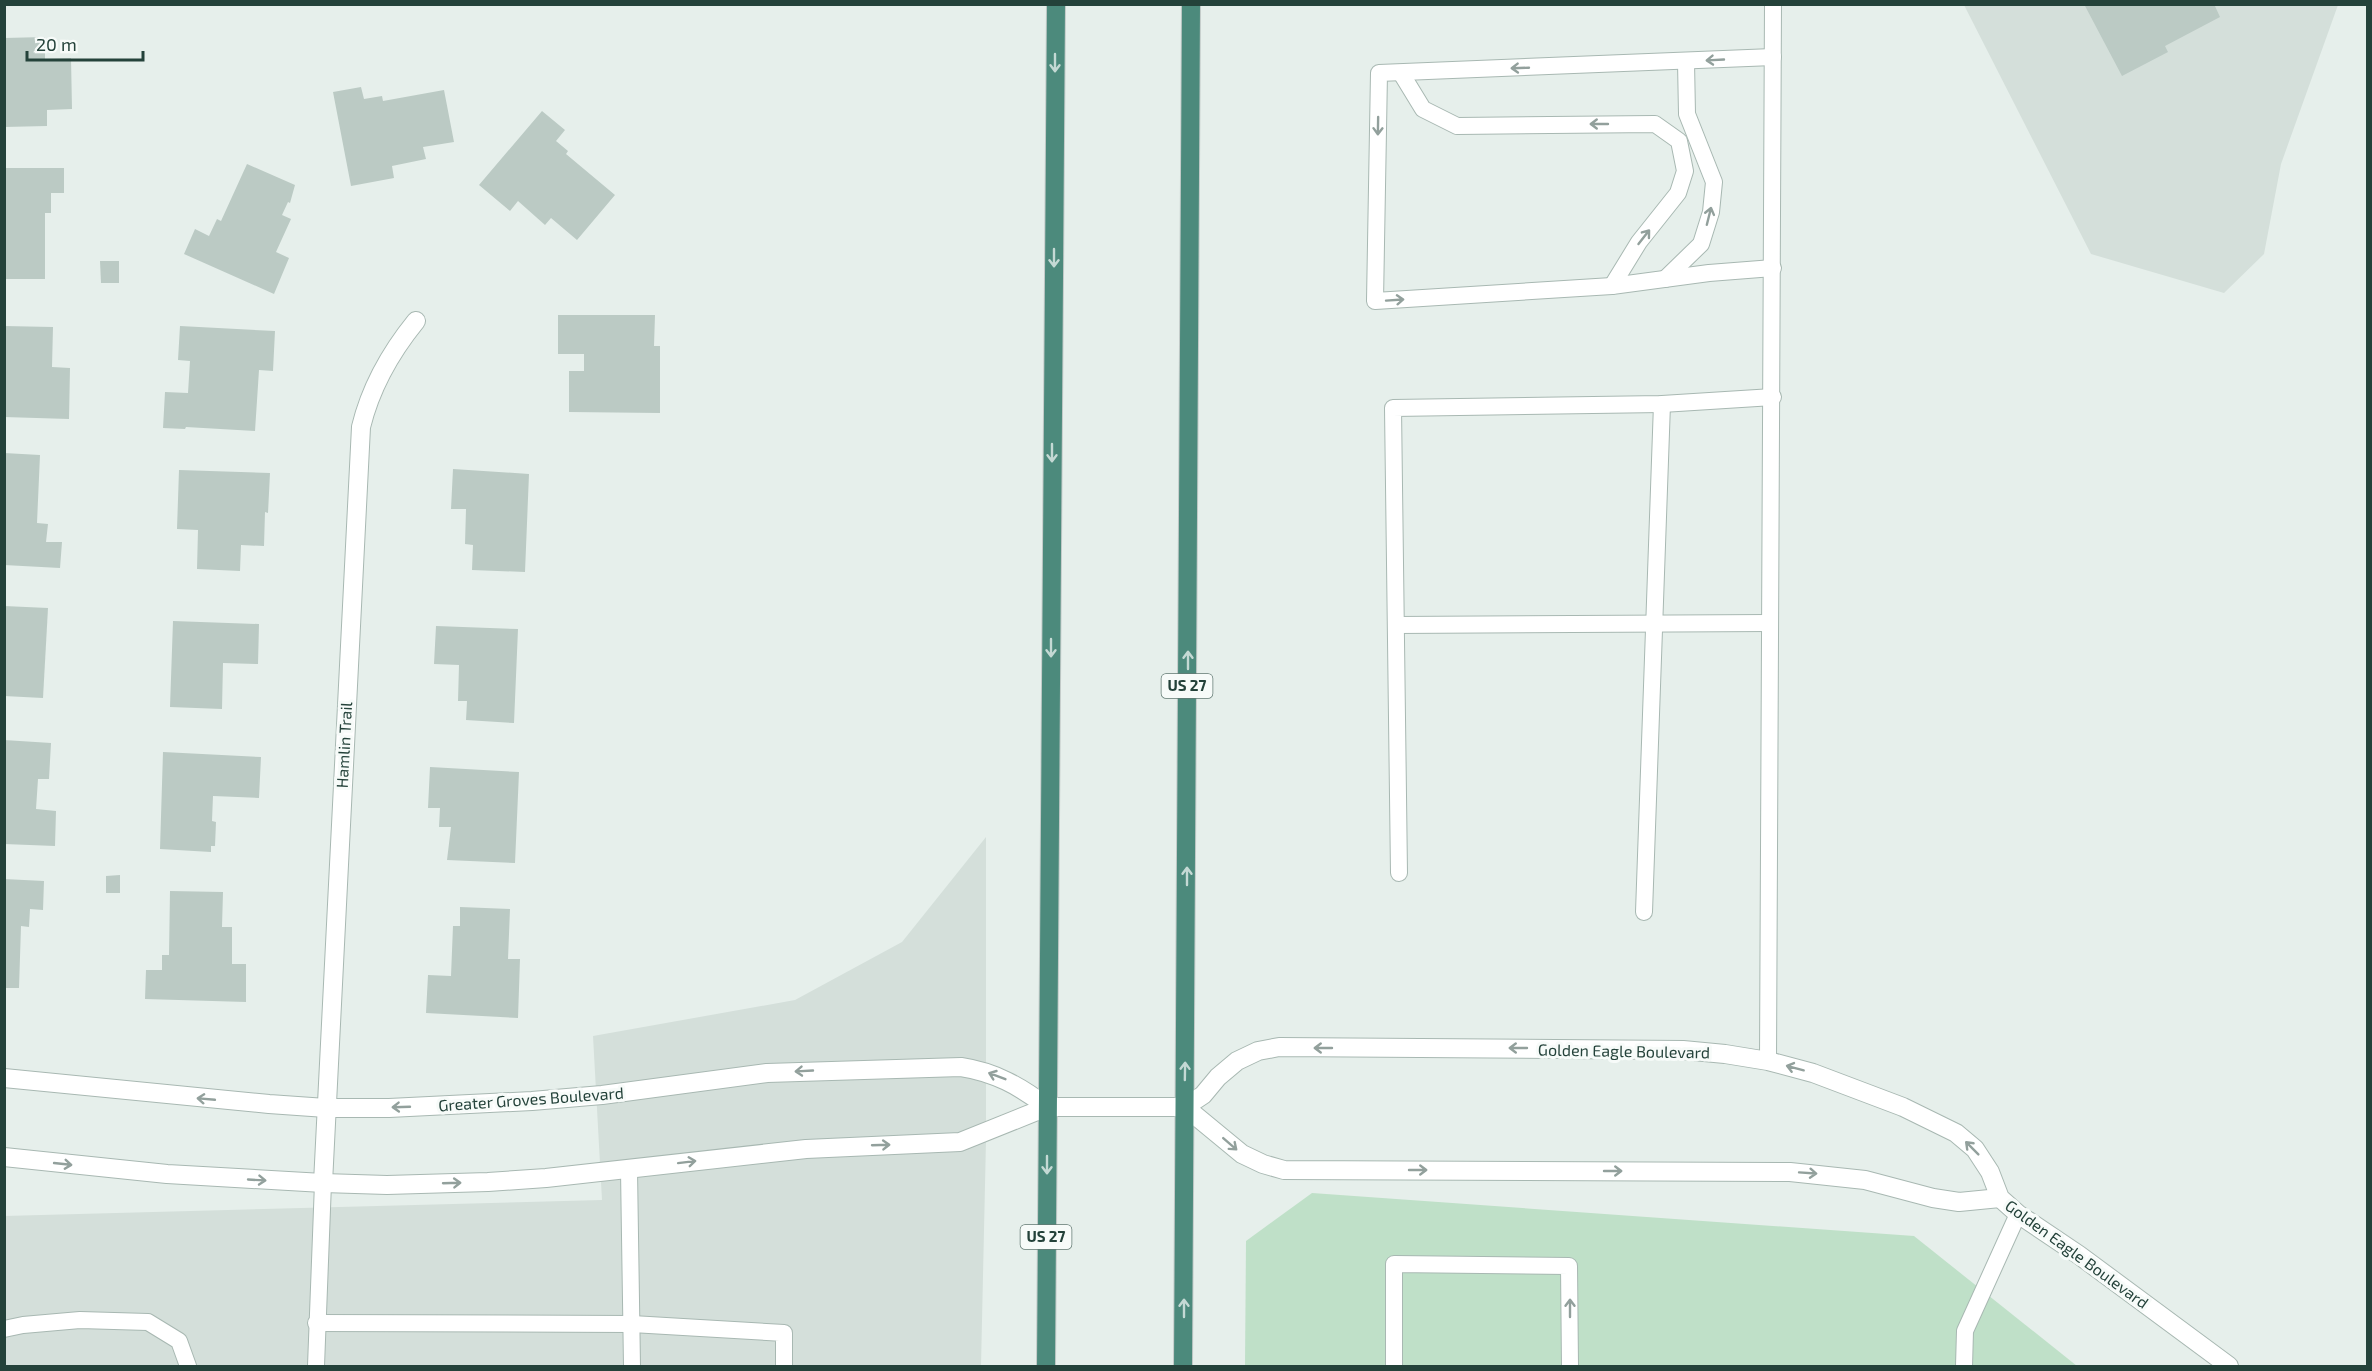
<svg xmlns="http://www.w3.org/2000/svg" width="2372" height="1371" font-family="'Exo 2',sans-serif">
<rect width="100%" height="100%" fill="#e6efeb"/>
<g fill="#d4dfda">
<path d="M1964 5H2338L2281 164 2264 254 2224 293 2091 254Z"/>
<path d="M986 837V1140L981 1366H5L4 1216 602 1200 593 1036 795 1000 902 942Z"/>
</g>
<path fill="#bfe0c8" d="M1312 1193 1914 1236 2077 1366H1245L1246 1241Z"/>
<g fill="#bbcac4">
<path d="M2084 4H2214L2220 17 2165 46 2168 52 2122 76Z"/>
<path d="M45 37V59L71 58 72 109 47 110V126L4 127V38Z"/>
<path d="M361 87 364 99 382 96 383 101 444 90 454 142 423 147 426 159 392 166 394 178 351 186 333 92Z"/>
<path d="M542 111 565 130 556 141 568 151 566 154 615 195 577 240 551 218 545 225 518 201 510 211 479 185Z"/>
<path d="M247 164 295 185 290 203 288 202 282 215 291 219 276 252 289 258 274 294 184 254 195 229 209 236 217 219 221 221Z"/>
<path d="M4 168H64V193H51V213H45V279H4Z"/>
<path d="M100 261H119V283H101Z"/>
<path d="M558 315H655L654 346H660V413L569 412V371H584V354H558Z"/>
<path d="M4 326 53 327 52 367 70 368 69 419 4 417Z"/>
<path d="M180 326 275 331 273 371 259 370 255 431 186 427 185 429 163 428 165 392 188 393 190 361 178 360Z"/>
<path d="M4 453 40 455 37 523 48 524 46 542H62L60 568 4 565Z"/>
<path d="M453 469 529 474 525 572 472 570 473 545 465 544 466 509H451Z"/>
<path d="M179 470 270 473 268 513 265 512 264 546 241 545 240 571 197 569 198 530 177 529Z"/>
<path d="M4 606 48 608 43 698 4 696Z"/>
<path d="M173 621 259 624 258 664 223 663 222 709 170 707Z"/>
<path d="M436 626 518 629 514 723 466 720 467 701H458L459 665 434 664Z"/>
<path d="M4 740 51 743 49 779H38L36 809 56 811 55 846 4 844Z"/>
<path d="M163 752 261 757 259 798 213 796 212 821 216 822 215 846H211V852L160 849Z"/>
<path d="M430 767 519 772 515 863 447 860 451 827H439L440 808H428Z"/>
<path d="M120 875V893H106V876Z"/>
<path d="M4 879 44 881 43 910 30 909 29 927 21 926 19 988H4Z"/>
<path d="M170 891 223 892 222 927H232V964H246V1002L145 999 146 970H162V955H169Z"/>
<path d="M460 907 510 909 508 959H520L518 1018 426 1013 428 975 451 976 453 926H460Z"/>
</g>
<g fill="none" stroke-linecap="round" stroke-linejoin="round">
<defs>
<g id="service">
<path d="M1401 73 1423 109 1457 126 1655 124 1679 141 1685 171 1678 193 1639 242 1612 286"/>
<path d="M1773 268 1709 273 1612 286 1375 301 1379 73 1773 57"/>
<path d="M1665 279 1701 244 1711 212 1714 182 1687 114 1686 62"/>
<path d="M1396 625 1770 623"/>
<path d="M1399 873 1393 408 1662 404 1773 397"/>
<path d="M1644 912 1662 404"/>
<path d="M1768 1061 1773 4"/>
<path d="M629 1170 632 1366"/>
<path d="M316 1323 632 1324 784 1333V1366"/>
<path d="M4 1329 23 1325 80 1320 148 1322 179 1341 188 1366"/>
<path d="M316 1366 323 1183"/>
<path d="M1394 1366V1264L1569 1266 1570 1366"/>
<path d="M1964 1366 1965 1331 2018 1214"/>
</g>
<g id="minor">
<path d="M4 1078 269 1104 326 1108H389L532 1101 602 1095 767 1073 961 1067C994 1072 1020 1086 1047 1107"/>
<path d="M1185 1107 1203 1095 1218 1077 1237 1061 1258 1051 1279 1047 1683 1050 1725 1054 1768 1061 1813 1073 1903 1107 1956 1133 1975 1149 1990 1172 2000 1198 2018 1214 2079 1255 2229 1366"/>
<path d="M1185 1107 1242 1154 1263 1164 1284 1170 1790 1172 1865 1180 1933 1198 1959 1202 2000 1198"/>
<path d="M4 1157 167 1174 323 1183 387 1185 488 1182 546 1178 806 1149 960 1142 1047 1107H1185"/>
<path d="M323 1183 361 427C371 386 390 353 416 321"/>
</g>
<g id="trunk">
<path d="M1046 1366 1056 4"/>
<path d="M1183 1366 1191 4"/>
</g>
</defs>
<use href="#service" stroke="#a8b8b2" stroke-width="18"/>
<use href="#minor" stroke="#a8b8b2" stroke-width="20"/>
<use href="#trunk" stroke="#c2cac8" stroke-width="20"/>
<use href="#service" stroke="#fff" stroke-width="16"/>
<use href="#minor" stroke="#fff" stroke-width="18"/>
<use href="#trunk" stroke="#4c8a7c" stroke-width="18"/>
</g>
<defs><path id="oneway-shaft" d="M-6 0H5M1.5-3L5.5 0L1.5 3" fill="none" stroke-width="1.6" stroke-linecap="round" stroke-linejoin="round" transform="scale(1.5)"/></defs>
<g stroke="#92a09c">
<use href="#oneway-shaft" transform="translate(1715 60) rotate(177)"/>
<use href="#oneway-shaft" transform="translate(1520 68) rotate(178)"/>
<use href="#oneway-shaft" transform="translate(1599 124) rotate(180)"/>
<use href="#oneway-shaft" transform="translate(1378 126) rotate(91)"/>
<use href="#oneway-shaft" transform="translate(1709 216) rotate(-76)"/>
<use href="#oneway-shaft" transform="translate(1644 237) rotate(-52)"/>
<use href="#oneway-shaft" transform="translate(1395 300) rotate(-4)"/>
<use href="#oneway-shaft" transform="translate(1323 1048) rotate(-180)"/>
<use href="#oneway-shaft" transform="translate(1518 1048) rotate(-180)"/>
<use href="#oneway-shaft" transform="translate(1795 1068) rotate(-165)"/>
<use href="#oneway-shaft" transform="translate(804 1071) rotate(177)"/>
<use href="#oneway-shaft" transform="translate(997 1076) rotate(-159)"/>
<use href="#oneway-shaft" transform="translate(206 1099) rotate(-175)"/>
<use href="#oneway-shaft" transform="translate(401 1107) rotate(178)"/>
<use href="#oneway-shaft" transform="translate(1230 1144) rotate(41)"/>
<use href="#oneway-shaft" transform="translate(881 1145) rotate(-2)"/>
<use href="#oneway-shaft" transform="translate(1972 1148) rotate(-135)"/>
<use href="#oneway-shaft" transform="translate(687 1162) rotate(-7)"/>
<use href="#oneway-shaft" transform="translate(63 1164) rotate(6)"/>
<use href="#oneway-shaft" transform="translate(1418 1170)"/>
<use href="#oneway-shaft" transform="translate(1613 1171)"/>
<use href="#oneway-shaft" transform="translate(1808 1173) rotate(4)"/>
<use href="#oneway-shaft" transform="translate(257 1180) rotate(3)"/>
<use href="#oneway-shaft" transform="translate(452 1183) rotate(-2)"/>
<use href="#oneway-shaft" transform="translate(1570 1308) rotate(-90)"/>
</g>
<g stroke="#c4d9d4">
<use href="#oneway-shaft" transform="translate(1055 63) rotate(90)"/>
<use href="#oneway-shaft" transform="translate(1054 258) rotate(90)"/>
<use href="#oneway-shaft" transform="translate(1052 453) rotate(90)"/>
<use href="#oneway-shaft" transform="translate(1051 648) rotate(90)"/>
<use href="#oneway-shaft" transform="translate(1188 660) rotate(-90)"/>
<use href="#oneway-shaft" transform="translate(1187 876) rotate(-90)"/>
<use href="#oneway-shaft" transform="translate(1185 1071) rotate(-89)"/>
<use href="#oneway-shaft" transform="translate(1047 1165) rotate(90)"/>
<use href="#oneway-shaft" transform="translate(1184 1308) rotate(-90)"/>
</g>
<g text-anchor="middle" stroke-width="6" stroke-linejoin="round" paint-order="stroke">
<g fill="#f7fbf9" stroke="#637a73" stroke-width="1.5">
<rect x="1161.5" y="674" width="51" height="24" rx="4.5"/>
<rect x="1020.5" y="1225" width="51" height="24" rx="4.5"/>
</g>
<g font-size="15" font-weight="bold" fill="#24423a">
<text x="1187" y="691">US 27</text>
<text x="1046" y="1242">US 27</text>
</g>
<g font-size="16" fill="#24423a" stroke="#f7fbf9">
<text transform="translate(344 745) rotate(-87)" y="6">Hamlin Trail</text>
<text transform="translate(1624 1051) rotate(1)" y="6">Golden Eagle Boulevard</text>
<text transform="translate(531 1099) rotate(-4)" y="6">Greater Groves Boulevard</text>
<text transform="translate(2077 1254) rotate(36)" y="6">Golden Eagle Boulevard</text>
</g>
</g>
<rect width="2372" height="1371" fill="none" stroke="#24423a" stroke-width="12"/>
<path d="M27 51v9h116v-9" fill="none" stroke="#24423a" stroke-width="3"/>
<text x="36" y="51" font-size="18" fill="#24423a" stroke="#f7fbf9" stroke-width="4.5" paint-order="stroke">20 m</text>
</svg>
